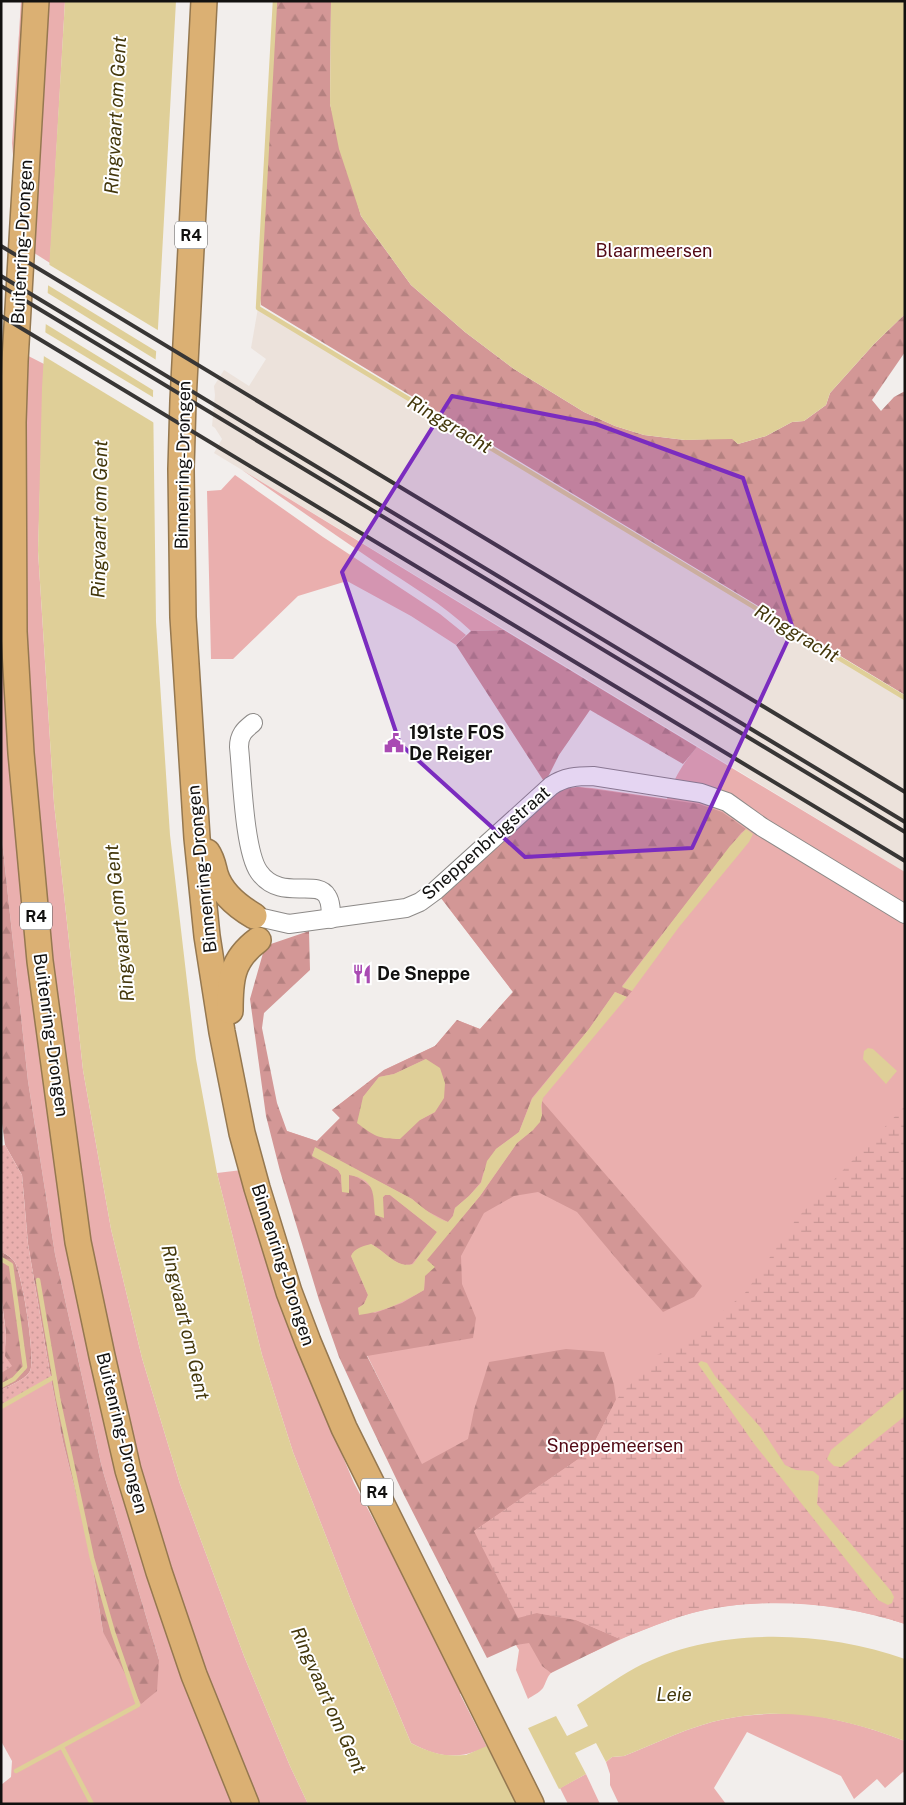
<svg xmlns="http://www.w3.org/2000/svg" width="906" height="1805" font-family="'Public Sans',sans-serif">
<defs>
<pattern id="forest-firs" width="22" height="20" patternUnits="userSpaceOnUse" patternTransform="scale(1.25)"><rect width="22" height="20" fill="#d39796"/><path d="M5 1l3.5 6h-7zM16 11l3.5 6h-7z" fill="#b48180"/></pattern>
<pattern id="wetland-marsh" width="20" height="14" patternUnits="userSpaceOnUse" patternTransform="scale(1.25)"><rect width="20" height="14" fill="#eaafae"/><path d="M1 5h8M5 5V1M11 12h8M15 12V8" fill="none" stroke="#c89695"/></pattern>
<pattern id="garden-dots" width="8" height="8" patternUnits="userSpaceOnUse" patternTransform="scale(1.25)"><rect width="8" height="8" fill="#eaafae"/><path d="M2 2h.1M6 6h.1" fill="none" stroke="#c89695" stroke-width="1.8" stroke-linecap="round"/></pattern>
</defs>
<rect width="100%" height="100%" fill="#f2eeec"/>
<path fill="#ece2db" d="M258 308 905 698V872L214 453 222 439 215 428 212 426 215 395 214 386 224 370 249 386 266 359 251 348Z"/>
<g fill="#eaafae">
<path d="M21 1H26L15 181 12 143Z"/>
<path d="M47 1H65L50 263 31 251Z"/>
<path d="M1 342 44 364 38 551 54 803 83 1070 111 1229 142 1358 180 1484 244 1656 290 1766 308 1804H1V1785L11 1777 12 1761 1 1741V1405L51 1379 63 1442 89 1545 103 1632 159 1660 102 1468 55 1254 28 1081 1 831Z"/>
<path d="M242 470 504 630 471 631C443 604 408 584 375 562 331 532 287 501 242 470Z"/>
<path d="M235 475 323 537 440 614 466 635 456 645 411 616 347 581 298 596 233 659H211L207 491 221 490Z"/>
<path d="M697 747 905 872V1624C840 1602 758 1595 692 1613 660 1622 629 1635 600 1649 585 1656 565 1663 552 1672 547 1676 546 1683 543 1688 539 1693 532 1696 528 1699L516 1670 519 1650 493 1608 350 1321 287 1131 317 1141 340 1118 332 1110 384 1070 435 1046 457 1020 480 1029 513 992 441 898 556 793 578 787 592 788 667 799C674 778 683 763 697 747Z"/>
<path d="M242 1170 286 1322 354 1483 465 1691 460 1694 487 1747C457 1760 440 1758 411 1743L351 1600 293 1452 262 1355 217 1173Z"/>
<path d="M794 1713C833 1717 869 1727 905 1741V1773L903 1772 885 1788 877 1779 854 1799 841 1776 747 1732 714 1788 726 1804H619L610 1785V1774L606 1762 612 1757 624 1756C657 1743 690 1726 725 1719 748 1714 771 1714 794 1713Z"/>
<path d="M586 1774 600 1804H568L560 1788Z"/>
</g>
<g fill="url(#forest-firs)" fill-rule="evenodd">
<path d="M275 1H331L330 104 361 216 411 285 465 332 514 369 584 412 615 426 644 435 685 440 732 438 738 444 766 436 792 422 804 421 826 405 830 393 874 344 905 314V352L872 400 881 411 894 397 905 391V695L261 305 259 290Z"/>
<path d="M504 630 697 747 683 764 590 710 559 755 545 783 456 645 471 631Z"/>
<path d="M578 787 699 804 722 812 746 829 741 833 622 986 632 991 627 997 615 992 589 1029 532 1098 519 1132 496 1149 483 1174 481 1182 469 1196 455 1208 453 1216 448 1222 425 1210 412 1199 315 1148 312 1155 338 1170 341 1175 342 1192H349L348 1174C363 1177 371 1189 383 1197L385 1195H390L437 1232 412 1264C397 1269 385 1251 371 1244L351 1256 368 1295 364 1304 358 1308 375 1313 402 1303 424 1290 426 1260 480 1196 517 1143 533 1130 542 1115V1101L702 1286 694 1297 663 1312 630 1275 577 1212 538 1192 514 1196 484 1213 461 1256 462 1284 476 1318 473 1338 367 1356 422 1464 468 1439 474 1410 489 1362 566 1349 604 1352 614 1385 616 1400 590 1451 474 1531 537 1613 576 1620 620 1639 551 1673 542 1666 529 1643 516 1645 487 1658 404 1495 370 1424 339 1357 319 1300 280 1171 266 1116 250 999 265 946 309 931 310 970 264 1013 262 1028 277 1103 287 1131 317 1141 340 1118 332 1110 384 1070 435 1046 457 1020 480 1029 513 992 441 898 556 793 566 788ZM426 1059 435 1112 420 1120 363 1097 379 1077 394 1074Z"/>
<path d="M1 831 28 1081 55 1254 102 1468 159 1660 157 1691 141 1704 103 1632 89 1545 63 1442 51 1379 28 1244 22 1175 5 1145 1 1116Z"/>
<path d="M1 1251C5 1254 11 1257 14 1261 22 1271 36 1360 30 1371 26 1379 9 1386 1 1390V1369L3 1372 6 1334 1 1294Z"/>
</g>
<path fill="url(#wetland-marsh)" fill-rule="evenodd" d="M905 1106V1388L831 1450 841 1467 905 1416V1624C839 1602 760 1596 692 1613 667 1620 644 1630 620 1639L576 1620 537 1613 518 1618 474 1531 590 1451 616 1400 657 1355 687 1341 745 1293 797 1218ZM707 1363 715 1376 761 1428 785 1466 796 1470 819 1476 817 1504 891 1591 888 1605 878 1599 819 1524 698 1364Z"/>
<g fill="url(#garden-dots)">
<path d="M5 1145 22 1175 28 1244 51 1379 1 1405V1390C9 1386 26 1379 30 1371 36 1360 22 1271 14 1261 11 1257 5 1254 1 1251V1146Z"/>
<path d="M1 1294 6 1334 5 1356 12 1366 3 1372 1 1369Z"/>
</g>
<g fill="#dfcf98">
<path d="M65 1H176L158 328 153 393 156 622 170 835 196 1059 217 1173 262 1355 293 1452 351 1600 411 1743C431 1753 443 1757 466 1755L556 1716 567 1736 588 1726 577 1705C596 1693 615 1679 635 1668 714 1626 822 1630 905 1659V1741C846 1718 787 1706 725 1719 690 1726 657 1743 624 1756L612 1757 606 1762 596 1743 575 1753 586 1774 532 1804H308L290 1766 244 1656 180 1484 142 1358 111 1229 83 1070 54 803 38 551 42 388Z"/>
<path d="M331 1H905V314L874 344 830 393 826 405 804 421 792 422 766 436 738 444 732 439 685 440 644 435 615 426 584 412 514 369 465 332 411 285 361 216 339 149 330 104Z"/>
<path d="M746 829 753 834 749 842 679 927 632 991 622 987 730 846Z"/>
<path d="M615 992 627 997 543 1098 541 1106 542 1115 540 1122 533 1130 517 1143 480 1196 427 1260 435 1267 425 1276 424 1290C403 1302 384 1312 359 1315L358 1308 364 1304 368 1295 351 1256C354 1248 364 1246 371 1244 385 1251 397 1269 413 1264L437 1232 390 1195H385L383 1197 384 1218 375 1215C373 1194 376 1179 349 1175V1193L342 1192 341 1175 338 1170 312 1156 315 1147 412 1199C423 1208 435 1218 448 1222L453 1216 455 1208 469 1196 481 1183 487 1161 496 1149 519 1132 532 1099 589 1029Z"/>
<path d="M868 1048 873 1049 897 1071 886 1084 863 1059 864 1051Z"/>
<path d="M426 1059 440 1068 445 1083 444 1098 435 1112 420 1120 400 1139C379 1139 374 1136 357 1123L363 1097 379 1077 394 1074Z"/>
<path d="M701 1361 707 1363 715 1376 761 1428 785 1465 796 1470 813 1471 819 1476 817 1504 891 1591 894 1597 892 1603 888 1605 878 1600 755 1445 698 1364Z"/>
<path d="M905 1388V1416L841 1467 834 1466 827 1459 831 1450Z"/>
</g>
<g fill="#f2eeec">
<path d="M48 264 161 332 159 353 46 284Z"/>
<path d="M46 292 158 361 156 392 44 323Z"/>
<path d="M43 331 156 399V424L42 355Z"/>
<path d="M527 1726 560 1791 537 1804H516L486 1744Z"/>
</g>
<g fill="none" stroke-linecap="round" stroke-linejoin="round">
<g stroke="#dfcf98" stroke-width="4.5">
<path d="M275 1 258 308 905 698"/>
<path d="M1 1259 11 1265 25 1367 14 1379 1 1386"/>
<path d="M1 1407 54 1377"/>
<path d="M62 1747 92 1804"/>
<path d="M16 1771 138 1705 113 1632 92 1558 58 1398 38 1280"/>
</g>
<defs>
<g id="minor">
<path d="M253 723C244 730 239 735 239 747 242 774 244 851 259 872 280 902 317 878 327 896 331 902 331 911 331 919"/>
<path d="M254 916 289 924 406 908 420 902 435 891 551 786C564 777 577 776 593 776L701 793 727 802 762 827 905 914"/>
</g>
<g id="highway">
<path d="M36 1 15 361 13 422 14 632 21 753 40 961 78 1242 102 1356 128 1470 159 1572 194 1675 246 1804"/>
<path d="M204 1 183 401 181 469 183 617 197 838 207 936 222 1032 242 1133 257 1188 289 1292 308 1342 344 1428 531 1804"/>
<path d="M207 852C212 859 213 866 215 874 221 893 237 906 254 916"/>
<path d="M230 1011C230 980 231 960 258 940"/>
</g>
</defs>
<use href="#minor" stroke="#8d8a88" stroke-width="20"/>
<use href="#highway" stroke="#957850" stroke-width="28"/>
<use href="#minor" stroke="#fff" stroke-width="18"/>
<use href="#highway" stroke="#dbb073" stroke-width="25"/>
<g stroke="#383635" stroke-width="4">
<path d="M1 246 905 792"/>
<path d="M1 276 905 822"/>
<path d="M1 286 905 832"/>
<path d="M1 316 905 861"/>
</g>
</g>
<path fill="#7b2cbf" fill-opacity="0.2" stroke="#7b2cbf" stroke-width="4" stroke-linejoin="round" d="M452 396 596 424 743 478 793 629 692 848 525 857 400 744 342 572Z"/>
<defs>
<symbol id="civic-bare" viewBox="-9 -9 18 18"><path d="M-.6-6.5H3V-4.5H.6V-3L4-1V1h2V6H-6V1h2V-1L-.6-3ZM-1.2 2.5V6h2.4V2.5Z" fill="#a94ab3" stroke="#fff" stroke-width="2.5" paint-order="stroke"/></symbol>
<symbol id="restaurant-bare" viewBox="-9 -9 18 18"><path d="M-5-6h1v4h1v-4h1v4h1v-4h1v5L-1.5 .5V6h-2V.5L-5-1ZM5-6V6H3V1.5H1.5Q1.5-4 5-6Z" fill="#a94ab3" stroke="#fff" stroke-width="2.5" paint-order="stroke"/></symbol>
</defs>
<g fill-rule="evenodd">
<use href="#civic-bare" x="380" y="729" width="28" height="28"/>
<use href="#restaurant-bare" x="348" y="960" width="28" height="28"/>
</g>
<g text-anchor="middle" stroke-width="4" stroke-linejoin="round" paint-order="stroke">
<g fill="#fff" stroke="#595858" stroke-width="1">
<rect x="175" y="221.5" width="32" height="27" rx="4"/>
<rect x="20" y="902.5" width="32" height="27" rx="4"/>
<rect x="361" y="1478.5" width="32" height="27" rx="4"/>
</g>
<g font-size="16" font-weight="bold" fill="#121110">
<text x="191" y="241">R4</text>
<text x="36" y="922">R4</text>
<text x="377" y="1498">R4</text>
</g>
<g font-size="18" fill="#121110" stroke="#fff">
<text transform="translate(22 242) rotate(-87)" y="6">Buitenring-Drongen</text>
<text transform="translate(183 465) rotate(-89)" y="6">Binnenring-Drongen</text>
<text transform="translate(486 843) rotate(-41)" y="6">Sneppenbrugstraat</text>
<text transform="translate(202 869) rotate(-96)" y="6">Binnenring-Drongen</text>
<text transform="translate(51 1035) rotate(82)" y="6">Buitenring-Drongen</text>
<text transform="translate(283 1265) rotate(72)" y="6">Binnenring-Drongen</text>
<text transform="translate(122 1433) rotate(76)" y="6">Buitenring-Drongen</text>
</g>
<g font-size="18" fill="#530a15" stroke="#fff">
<text x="654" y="257">Blaarmeersen</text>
<text x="615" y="1452">Sneppemeersen</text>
</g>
<g font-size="18" font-weight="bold" fill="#121110" stroke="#fff" text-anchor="start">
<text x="409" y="739">191ste FOS<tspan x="409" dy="21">De Reiger</tspan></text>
<text x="377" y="980">De Sneppe</text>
</g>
<g font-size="19" font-style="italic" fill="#43370b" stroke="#fff">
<text transform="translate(115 115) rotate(-87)" y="7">Ringvaart om Gent</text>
<text transform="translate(450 424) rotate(31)" y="7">Ringgracht</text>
<text transform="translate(99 519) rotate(-89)" y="7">Ringvaart om Gent</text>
<text transform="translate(797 633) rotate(31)" y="7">Ringgracht</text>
<text transform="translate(119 923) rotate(-96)" y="7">Ringvaart om Gent</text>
<text transform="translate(186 1322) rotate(77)" y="7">Ringvaart om Gent</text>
<text x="674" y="1701">Leie</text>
<text transform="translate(329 1700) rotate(66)" y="7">Ringvaart om Gent</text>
</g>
</g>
<rect width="906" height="1805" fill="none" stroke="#121110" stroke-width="5"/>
</svg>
